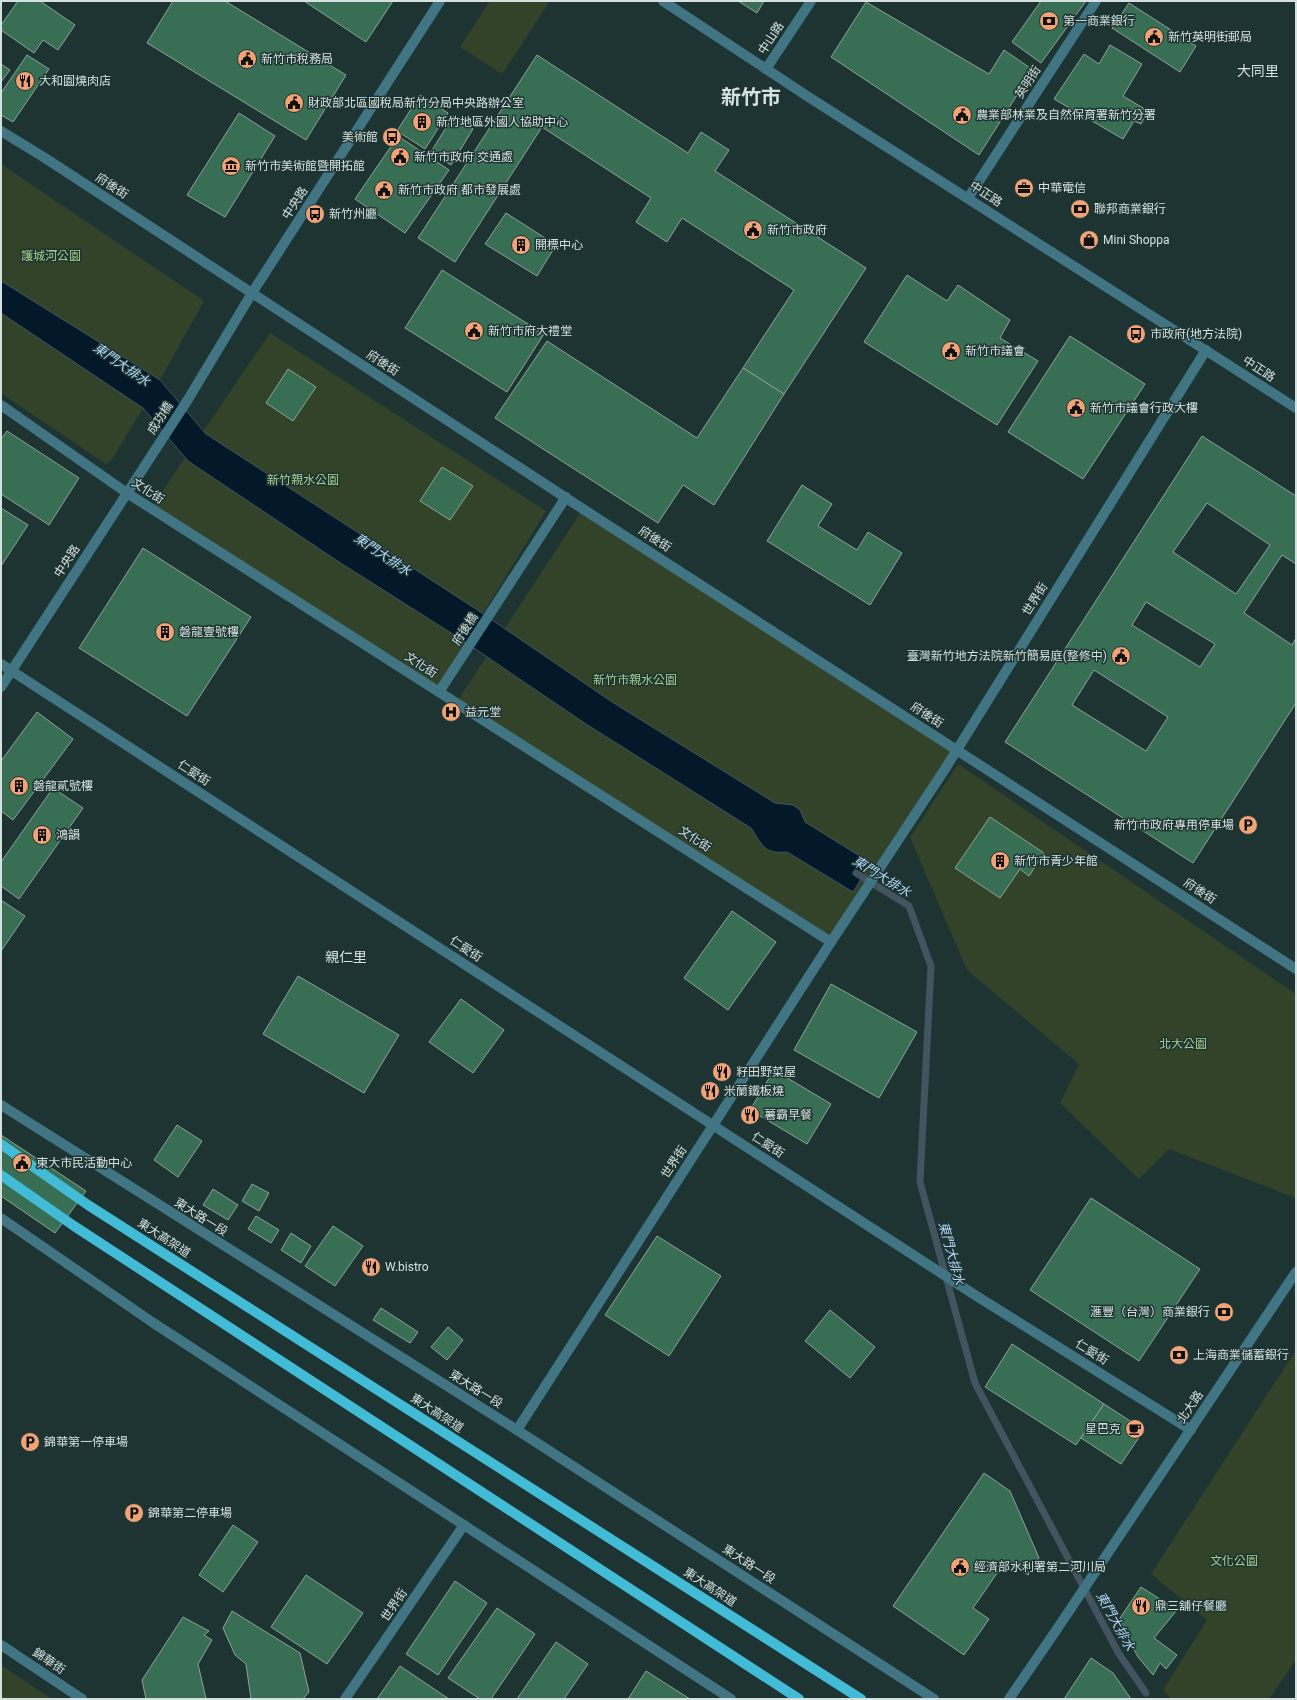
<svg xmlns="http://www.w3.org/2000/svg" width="1297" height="1700" font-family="Roboto,'Noto Sans TC',sans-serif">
<rect width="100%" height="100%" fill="#1e3432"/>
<g fill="#334329">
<path d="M490 1H550L502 74 460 47Z"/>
<path d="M1 164 204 301 160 380 1 281Z"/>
<path d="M1 313 143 408 111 461 106 464 1 393Z"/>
<path d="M270 333 546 511 436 690 151 508Z"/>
<path d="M583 509 957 750 831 942 456 703Z"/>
<path d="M958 764 1296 994V1198L1169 1149 1139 1179 1060 1103 1079 1064 967 970 910 837Z"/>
<path d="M1296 1350V1660L1269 1699H1171L1163 1690 1207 1620 1151 1574Z"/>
<path d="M1 1665 52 1699H1Z"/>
</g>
<path fill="#031828" stroke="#42545f" d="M1 281 160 380 206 434 476 609 612 702 775 803 793 805 800 810 805 822 871 863 853 892 787 852C764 854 763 846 751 828L586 724 459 638 336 560 188 461 143 408 1 313Z"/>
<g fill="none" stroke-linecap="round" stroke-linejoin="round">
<path stroke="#42545f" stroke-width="7" d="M856 873 909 906 931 966 920 1182 975 1383 1119 1654 1146 1693"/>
</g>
<g fill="#386e54" stroke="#8ea397" fill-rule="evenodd">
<path d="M18 1H40L75 25 58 50 43 40 34 53 1 30V25Z"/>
<path d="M173 1H225L346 75 306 140 147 43Z"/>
<path d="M304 1H393L366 42Z"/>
<path d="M738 1H764L757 13Z"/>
<path d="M1041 1H1086L1041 63 1012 42Z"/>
<path d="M866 2 989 74 1004 50 1033 70 979 155 831 57Z"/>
<path d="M1129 3 1196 46 1180 72 1112 28Z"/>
<path d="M1110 45 1142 64 1123 96 1148 111 1141 124 1134 121 1123 139 1054 99 1084 54 1099 64Z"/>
<path d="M27 55 49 69 13 122 1 115V93Z"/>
<path d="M537 55 688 153 701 132 729 150 715 171 866 268 784 394 743 368 794 290 682 218 667 242 636 222 651 198 542 127 455 262 418 238Z"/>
<path d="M1 64 10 70 1 82Z"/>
<path d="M420 95 448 113 425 149 397 131Z"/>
<path d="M239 113 275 136 225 217 187 195Z"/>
<path d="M453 116 473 129 451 165 431 152Z"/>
<path d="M398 136 449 170 405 233 355 199Z"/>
<path d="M506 213 556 245 537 276 485 244Z"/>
<path d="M442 270 544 334 507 392 405 328Z"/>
<path d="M907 275 947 301 958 285 1010 320 1000 338 1038 361 997 425 864 342Z"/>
<path d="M1070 336 1145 384 1083 479 1008 432Z"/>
<path d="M547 341 697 438 743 368 784 394 714 505 683 485 658 523 495 418Z"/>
<path d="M288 369 316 387 293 421 266 403Z"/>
<path d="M7 431 79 478 49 525 1 494V439Z"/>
<path d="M1202 436 1296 496V564L1282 555 1244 613 1292 645 1296 638V703L1193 863 1005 742ZM1207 503 1270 545 1236 594 1173 552ZM1146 602 1215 644 1200 667 1132 625ZM1094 670 1168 717 1146 751 1072 705Z"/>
<path d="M442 467 473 486 450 520 420 501Z"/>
<path d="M802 485 832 504 818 526 857 550 868 532 902 553 870 605 767 541Z"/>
<path d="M1 508 28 525 1 566Z"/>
<path d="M143 548 251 617 187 716 79 648Z"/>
<path d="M37 712 73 739 13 820 1 811V761Z"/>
<path d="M53 788 83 808 19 899 1 886V862Z"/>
<path d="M990 817 1044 853 1029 876 1020 869 1000 898 955 868Z"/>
<path d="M1 900 25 916 1 951Z"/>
<path d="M732 911 776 942 728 1010 684 978Z"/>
<path d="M298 976 399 1035 364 1093 263 1034Z"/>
<path d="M831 984 917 1032 879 1098 794 1050Z"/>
<path d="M461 999 504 1030 473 1073 429 1042Z"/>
<path d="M774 1070 831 1104 807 1144 750 1110Z"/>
<path d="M177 1125 202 1141 178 1177 154 1160Z"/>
<path d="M1 1135 86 1191 55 1233 1 1196Z"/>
<path d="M252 1184 269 1193 259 1211 242 1201Z"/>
<path d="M213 1189 238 1205 228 1220 203 1205Z"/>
<path d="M1091 1198 1200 1269 1139 1361 1030 1290Z"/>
<path d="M256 1216 279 1230 271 1243 248 1229Z"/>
<path d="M333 1226 363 1246 335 1286 305 1266Z"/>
<path d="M291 1233 311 1246 301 1263 281 1250Z"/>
<path d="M657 1236 721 1276 669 1356 605 1315Z"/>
<path d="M381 1308 418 1332 410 1343 373 1320Z"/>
<path d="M830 1310 875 1347 850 1378 805 1341Z"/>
<path d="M448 1327 463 1340 447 1360 431 1347Z"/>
<path d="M1012 1344 1104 1404 1076 1445 985 1387Z"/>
<path d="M1104 1404 1144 1430 1121 1464 1081 1438Z"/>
<path d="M984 1473 1010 1491 1039 1558 1028 1575 1006 1560 973 1608 989 1619 964 1655 893 1606Z"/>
<path d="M233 1525 258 1542 223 1592 199 1575Z"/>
<path d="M306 1575 363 1613 327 1664 271 1627Z"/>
<path d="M455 1581 487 1603 438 1675 406 1654Z"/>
<path d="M1141 1587 1177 1610 1154 1638 1177 1655 1166 1669 1160 1663 1153 1675 1138 1657 1127 1636 1120 1618Z"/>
<path d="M497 1608 535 1634 491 1699H480L448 1678Z"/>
<path d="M232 1611 300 1653 309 1692 303 1699H251L246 1664 235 1655 223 1628Z"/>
<path d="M183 1617 209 1631 204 1635 212 1640 198 1664 206 1699H146L142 1680Z"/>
<path d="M556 1642 588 1664 564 1699H517Z"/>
<path d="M1091 1658 1113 1673 1131 1699H1064Z"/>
<path d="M400 1666 449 1699H377Z"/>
<path d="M646 1671 690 1699H628Z"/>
</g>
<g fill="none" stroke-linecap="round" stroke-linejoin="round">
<g stroke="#427583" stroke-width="10">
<path d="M663 1 807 96 1296 408"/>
<path d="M766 69 811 1"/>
<path d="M1 131 45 158 583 509 1296 969"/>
<path d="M968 198 1096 1"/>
<path d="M1 405 127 493 831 942"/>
<path d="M1 664 978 1297 1191 1430"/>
<path d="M1 687 187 401 252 293 440 1"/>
<path d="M439 692 566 497"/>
<path d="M1 1105 517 1430 934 1699"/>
<path d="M1 1218 152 1322 731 1699"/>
<path d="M517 1430 831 942 945 769 1206 350"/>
<path d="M1 1645 82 1699"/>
<path d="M345 1699 464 1525"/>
<path d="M1009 1699 1055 1632 1296 1272"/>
</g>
<g stroke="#42bbd7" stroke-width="10">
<path d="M1 1144 88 1205 861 1699"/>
<path d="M1 1175 74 1226 799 1699"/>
</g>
</g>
<defs>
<symbol id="bank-disc" viewBox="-11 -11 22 22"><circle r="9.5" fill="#efa376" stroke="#1e3432"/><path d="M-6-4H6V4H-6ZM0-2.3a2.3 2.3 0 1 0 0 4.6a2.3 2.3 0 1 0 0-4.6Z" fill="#111"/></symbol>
<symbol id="civic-disc" viewBox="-11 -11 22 22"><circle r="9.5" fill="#efa376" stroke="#1e3432"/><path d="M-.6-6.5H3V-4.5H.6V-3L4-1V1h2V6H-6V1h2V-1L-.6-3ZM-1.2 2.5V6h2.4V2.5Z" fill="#111"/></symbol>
<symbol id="restaurant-disc" viewBox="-11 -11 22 22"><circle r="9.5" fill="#efa376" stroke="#1e3432"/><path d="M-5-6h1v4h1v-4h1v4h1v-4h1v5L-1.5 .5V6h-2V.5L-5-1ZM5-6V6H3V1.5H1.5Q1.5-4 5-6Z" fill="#111"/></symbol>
<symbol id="building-disc" viewBox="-11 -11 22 22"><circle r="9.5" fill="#efa376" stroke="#1e3432"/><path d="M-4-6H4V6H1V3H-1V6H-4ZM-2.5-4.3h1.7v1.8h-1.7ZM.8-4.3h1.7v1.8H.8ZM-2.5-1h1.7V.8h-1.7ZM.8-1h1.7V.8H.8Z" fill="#111"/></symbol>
<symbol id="bus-disc" viewBox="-11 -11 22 22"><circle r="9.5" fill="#efa376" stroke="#1e3432"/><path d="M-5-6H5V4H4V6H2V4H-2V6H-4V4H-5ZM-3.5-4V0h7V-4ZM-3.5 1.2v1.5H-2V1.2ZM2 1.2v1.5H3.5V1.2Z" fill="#111"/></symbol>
<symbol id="museum-disc" viewBox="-11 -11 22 22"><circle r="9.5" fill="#efa376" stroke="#1e3432"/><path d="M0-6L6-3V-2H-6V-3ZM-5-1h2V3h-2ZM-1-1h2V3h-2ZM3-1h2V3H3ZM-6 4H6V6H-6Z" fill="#111"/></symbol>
<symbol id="office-disc" viewBox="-11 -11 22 22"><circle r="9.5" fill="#efa376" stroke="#1e3432"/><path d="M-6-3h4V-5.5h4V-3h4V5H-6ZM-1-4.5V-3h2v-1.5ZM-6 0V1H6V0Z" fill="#111"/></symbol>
<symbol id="shop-disc" viewBox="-11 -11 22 22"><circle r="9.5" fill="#efa376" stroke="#1e3432"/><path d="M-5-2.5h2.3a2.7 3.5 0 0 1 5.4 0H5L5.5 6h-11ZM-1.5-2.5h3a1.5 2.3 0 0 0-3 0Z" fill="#111"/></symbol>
<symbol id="hospital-disc" viewBox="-11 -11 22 22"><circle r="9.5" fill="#efa376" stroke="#1e3432"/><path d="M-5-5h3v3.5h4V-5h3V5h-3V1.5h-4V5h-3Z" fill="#111"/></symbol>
<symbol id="parking-disc" viewBox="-11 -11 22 22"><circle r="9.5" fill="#efa376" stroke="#1e3432"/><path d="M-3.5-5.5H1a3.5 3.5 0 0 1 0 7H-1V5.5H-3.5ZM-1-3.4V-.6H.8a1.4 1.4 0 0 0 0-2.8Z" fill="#111"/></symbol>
<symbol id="cafe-disc" viewBox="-11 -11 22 22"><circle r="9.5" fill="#efa376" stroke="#1e3432"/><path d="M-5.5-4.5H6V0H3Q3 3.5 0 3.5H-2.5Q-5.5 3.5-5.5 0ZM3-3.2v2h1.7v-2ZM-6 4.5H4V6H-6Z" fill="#111"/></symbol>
</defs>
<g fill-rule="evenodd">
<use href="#bank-disc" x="1038" y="10" width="22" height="22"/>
<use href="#civic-disc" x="1143" y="26" width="22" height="22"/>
<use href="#civic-disc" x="236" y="48" width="22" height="22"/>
<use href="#restaurant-disc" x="14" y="70" width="22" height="22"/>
<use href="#civic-disc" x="283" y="92" width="22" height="22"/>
<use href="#civic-disc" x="951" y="104" width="22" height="22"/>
<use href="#building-disc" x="411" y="111" width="22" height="22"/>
<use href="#bus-disc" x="381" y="126" width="22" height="22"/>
<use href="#civic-disc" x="389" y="146" width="22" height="22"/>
<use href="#museum-disc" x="220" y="155" width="22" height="22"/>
<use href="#office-disc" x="1013" y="177" width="22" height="22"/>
<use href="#civic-disc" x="373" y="179" width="22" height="22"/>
<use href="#bank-disc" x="1069" y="198" width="22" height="22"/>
<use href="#bus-disc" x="304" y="203" width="22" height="22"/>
<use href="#civic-disc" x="742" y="219" width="22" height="22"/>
<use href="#shop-disc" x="1078" y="229" width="22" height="22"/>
<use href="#building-disc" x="510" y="234" width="22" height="22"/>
<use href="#civic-disc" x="463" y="320" width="22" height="22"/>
<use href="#bus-disc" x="1125" y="323" width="22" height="22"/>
<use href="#civic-disc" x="940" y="340" width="22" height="22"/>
<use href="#civic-disc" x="1065" y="397" width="22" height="22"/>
<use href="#building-disc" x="154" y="621" width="22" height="22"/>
<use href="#civic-disc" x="1110" y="645" width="22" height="22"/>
<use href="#hospital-disc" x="440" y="701" width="22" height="22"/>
<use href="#building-disc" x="8" y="775" width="22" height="22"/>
<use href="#parking-disc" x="1237" y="814" width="22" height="22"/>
<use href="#building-disc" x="31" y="824" width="22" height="22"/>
<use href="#building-disc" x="989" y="850" width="22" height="22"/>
<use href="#restaurant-disc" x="711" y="1061" width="22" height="22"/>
<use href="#restaurant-disc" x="699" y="1080" width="22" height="22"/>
<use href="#restaurant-disc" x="739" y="1104" width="22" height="22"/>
<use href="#civic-disc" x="11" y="1152" width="22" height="22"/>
<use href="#restaurant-disc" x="360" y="1256" width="22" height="22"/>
<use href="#bank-disc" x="1213" y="1301" width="22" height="22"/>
<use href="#bank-disc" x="1168" y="1344" width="22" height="22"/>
<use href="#cafe-disc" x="1124" y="1418" width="22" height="22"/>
<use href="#parking-disc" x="19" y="1431" width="22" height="22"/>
<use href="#parking-disc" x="123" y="1502" width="22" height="22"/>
<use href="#civic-disc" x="949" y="1556" width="22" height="22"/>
<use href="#restaurant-disc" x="1130" y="1595" width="22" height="22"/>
</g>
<g text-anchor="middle" stroke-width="3" stroke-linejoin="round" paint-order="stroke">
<g font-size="12" fill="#d4e1df" stroke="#1e3432" text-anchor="start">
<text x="1063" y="25">第一商業銀行</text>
<text x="1168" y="41">新竹英明街郵局</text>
<text x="261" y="63">新竹市稅務局</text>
<text x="39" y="85">大和園燒肉店</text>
<text x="308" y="107">財政部北區國稅局新竹分局中央路辦公室</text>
<text x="976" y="119">農業部林業及自然保育署新竹分署</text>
<text x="436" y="126">新竹地區外國人協助中心</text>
<text x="378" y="141" text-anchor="end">美術館</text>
<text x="414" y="161">新竹市政府 交通處</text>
<text x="245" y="170">新竹市美術館暨開拓館</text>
<text x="1038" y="192">中華電信</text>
<text x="398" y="194">新竹市政府 都市發展處</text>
<text x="1094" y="213">聯邦商業銀行</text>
<text x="329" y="218">新竹州廳</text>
<text x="767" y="234">新竹市政府</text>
<text x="1103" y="244">Mini Shoppa</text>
<text x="535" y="249">開標中心</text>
<text x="488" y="335">新竹市府大禮堂</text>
<text x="1150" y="338">市政府(地方法院)</text>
<text x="965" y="355">新竹市議會</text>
<text x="1090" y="412">新竹市議會行政大樓</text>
<text x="179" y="636">磐龍壹號樓</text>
<text x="1107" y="660" text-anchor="end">臺灣新竹地方法院新竹簡易庭(整修中)</text>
<text x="465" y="716">益元堂</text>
<text x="33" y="790">磐龍貳號樓</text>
<text x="1234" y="829" text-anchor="end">新竹市政府專用停車場</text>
<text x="56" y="839">鴻韻</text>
<text x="1014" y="865">新竹市青少年館</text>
<text x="736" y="1076">籽田野菜屋</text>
<text x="724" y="1095">米蘭鐵板燒</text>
<text x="764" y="1119">薯霸早餐</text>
<text x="36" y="1167">東大市民活動中心</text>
<text x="385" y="1271">W.bistro</text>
<text x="1210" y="1316" text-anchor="end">滙豐（台灣）商業銀行</text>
<text x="1193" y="1359">上海商業儲蓄銀行</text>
<text x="1121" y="1433" text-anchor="end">星巴克</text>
<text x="44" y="1446">錦華第一停車場</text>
<text x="148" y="1517">錦華第二停車場</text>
<text x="974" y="1571">經濟部水利署第二河川局</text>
<text x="1155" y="1610">鼎三舖仔餐廳</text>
</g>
<g font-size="12" fill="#d4e1df" stroke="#1e3432">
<text transform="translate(771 38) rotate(-57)" y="4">中山路</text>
<text transform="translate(1028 82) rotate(-57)" y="4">英明街</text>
<text transform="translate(112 186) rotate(33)" y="4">府後街</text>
<text transform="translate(986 194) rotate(33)" y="4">中正路</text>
<text transform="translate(295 203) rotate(-57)" y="4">中央路</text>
<text transform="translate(383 363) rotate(33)" y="4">府後街</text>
<text transform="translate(1259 369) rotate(33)" y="4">中正路</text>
<text transform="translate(160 418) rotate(-57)" y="4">成功橋</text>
<text transform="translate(148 491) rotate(33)" y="4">文化街</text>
<text transform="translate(655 539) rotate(33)" y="4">府後街</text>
<text transform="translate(67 561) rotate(-57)" y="4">中央路</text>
<text transform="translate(1035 599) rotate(-58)" y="4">世界街</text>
<text transform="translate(465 629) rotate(-57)" y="4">府後橋</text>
<text transform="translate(421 665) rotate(33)" y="4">文化街</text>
<text transform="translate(927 715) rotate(33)" y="4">府後街</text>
<text transform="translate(194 773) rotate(33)" y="4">仁愛街</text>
<text transform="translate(695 839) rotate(33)" y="4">文化街</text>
<text transform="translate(1200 891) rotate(33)" y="4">府後街</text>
<text transform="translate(466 949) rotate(33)" y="4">仁愛街</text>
<text transform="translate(768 1145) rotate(33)" y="4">仁愛街</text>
<text transform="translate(674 1162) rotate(-57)" y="4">世界街</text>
<text transform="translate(201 1217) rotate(32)" y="4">東大路一段</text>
<text transform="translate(164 1238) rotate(33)" y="4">東大高架道</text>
<text transform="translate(1092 1352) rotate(32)" y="4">仁愛街</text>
<text transform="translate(476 1389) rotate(32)" y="4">東大路一段</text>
<text transform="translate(1190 1407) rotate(-56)" y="4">北大路</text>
<text transform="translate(437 1413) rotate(33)" y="4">東大高架道</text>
<text transform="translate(749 1564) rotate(33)" y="4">東大路一段</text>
<text transform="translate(710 1587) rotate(33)" y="4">東大高架道</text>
<text transform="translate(394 1605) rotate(-56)" y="4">世界街</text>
<text transform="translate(49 1661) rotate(34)" y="4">錦華街</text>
</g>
<g font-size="12" fill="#a6d08c" stroke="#1e3432">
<text x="51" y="260">護城河公園</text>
<text x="303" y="484">新竹親水公園</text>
<text x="635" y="684">新竹市親水公園</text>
<text x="1183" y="1048">北大公園</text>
<text x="1234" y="1565">文化公園</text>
</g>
<g font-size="13" font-style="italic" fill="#b1d7f8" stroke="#1e3432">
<text transform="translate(122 364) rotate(35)" y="5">東門大排水</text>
<text transform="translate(383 554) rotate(34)" y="5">東門大排水</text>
<text transform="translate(882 876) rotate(32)" y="5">東門大排水</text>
<text transform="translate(952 1253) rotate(75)" y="5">東門大排水</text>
<text transform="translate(1116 1621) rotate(61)" y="5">東門大排水</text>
</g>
<g font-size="14" fill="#d4e1df" stroke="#1e3432">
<text x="1258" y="76">大同里</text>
<text x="346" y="962">親仁里</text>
</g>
<g font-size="20" font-weight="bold" fill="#d4e1df" stroke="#1e3432">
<text x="751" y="104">新竹市</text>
</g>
</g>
<rect width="1297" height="1700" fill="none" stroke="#d4e1df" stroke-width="4"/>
</svg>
